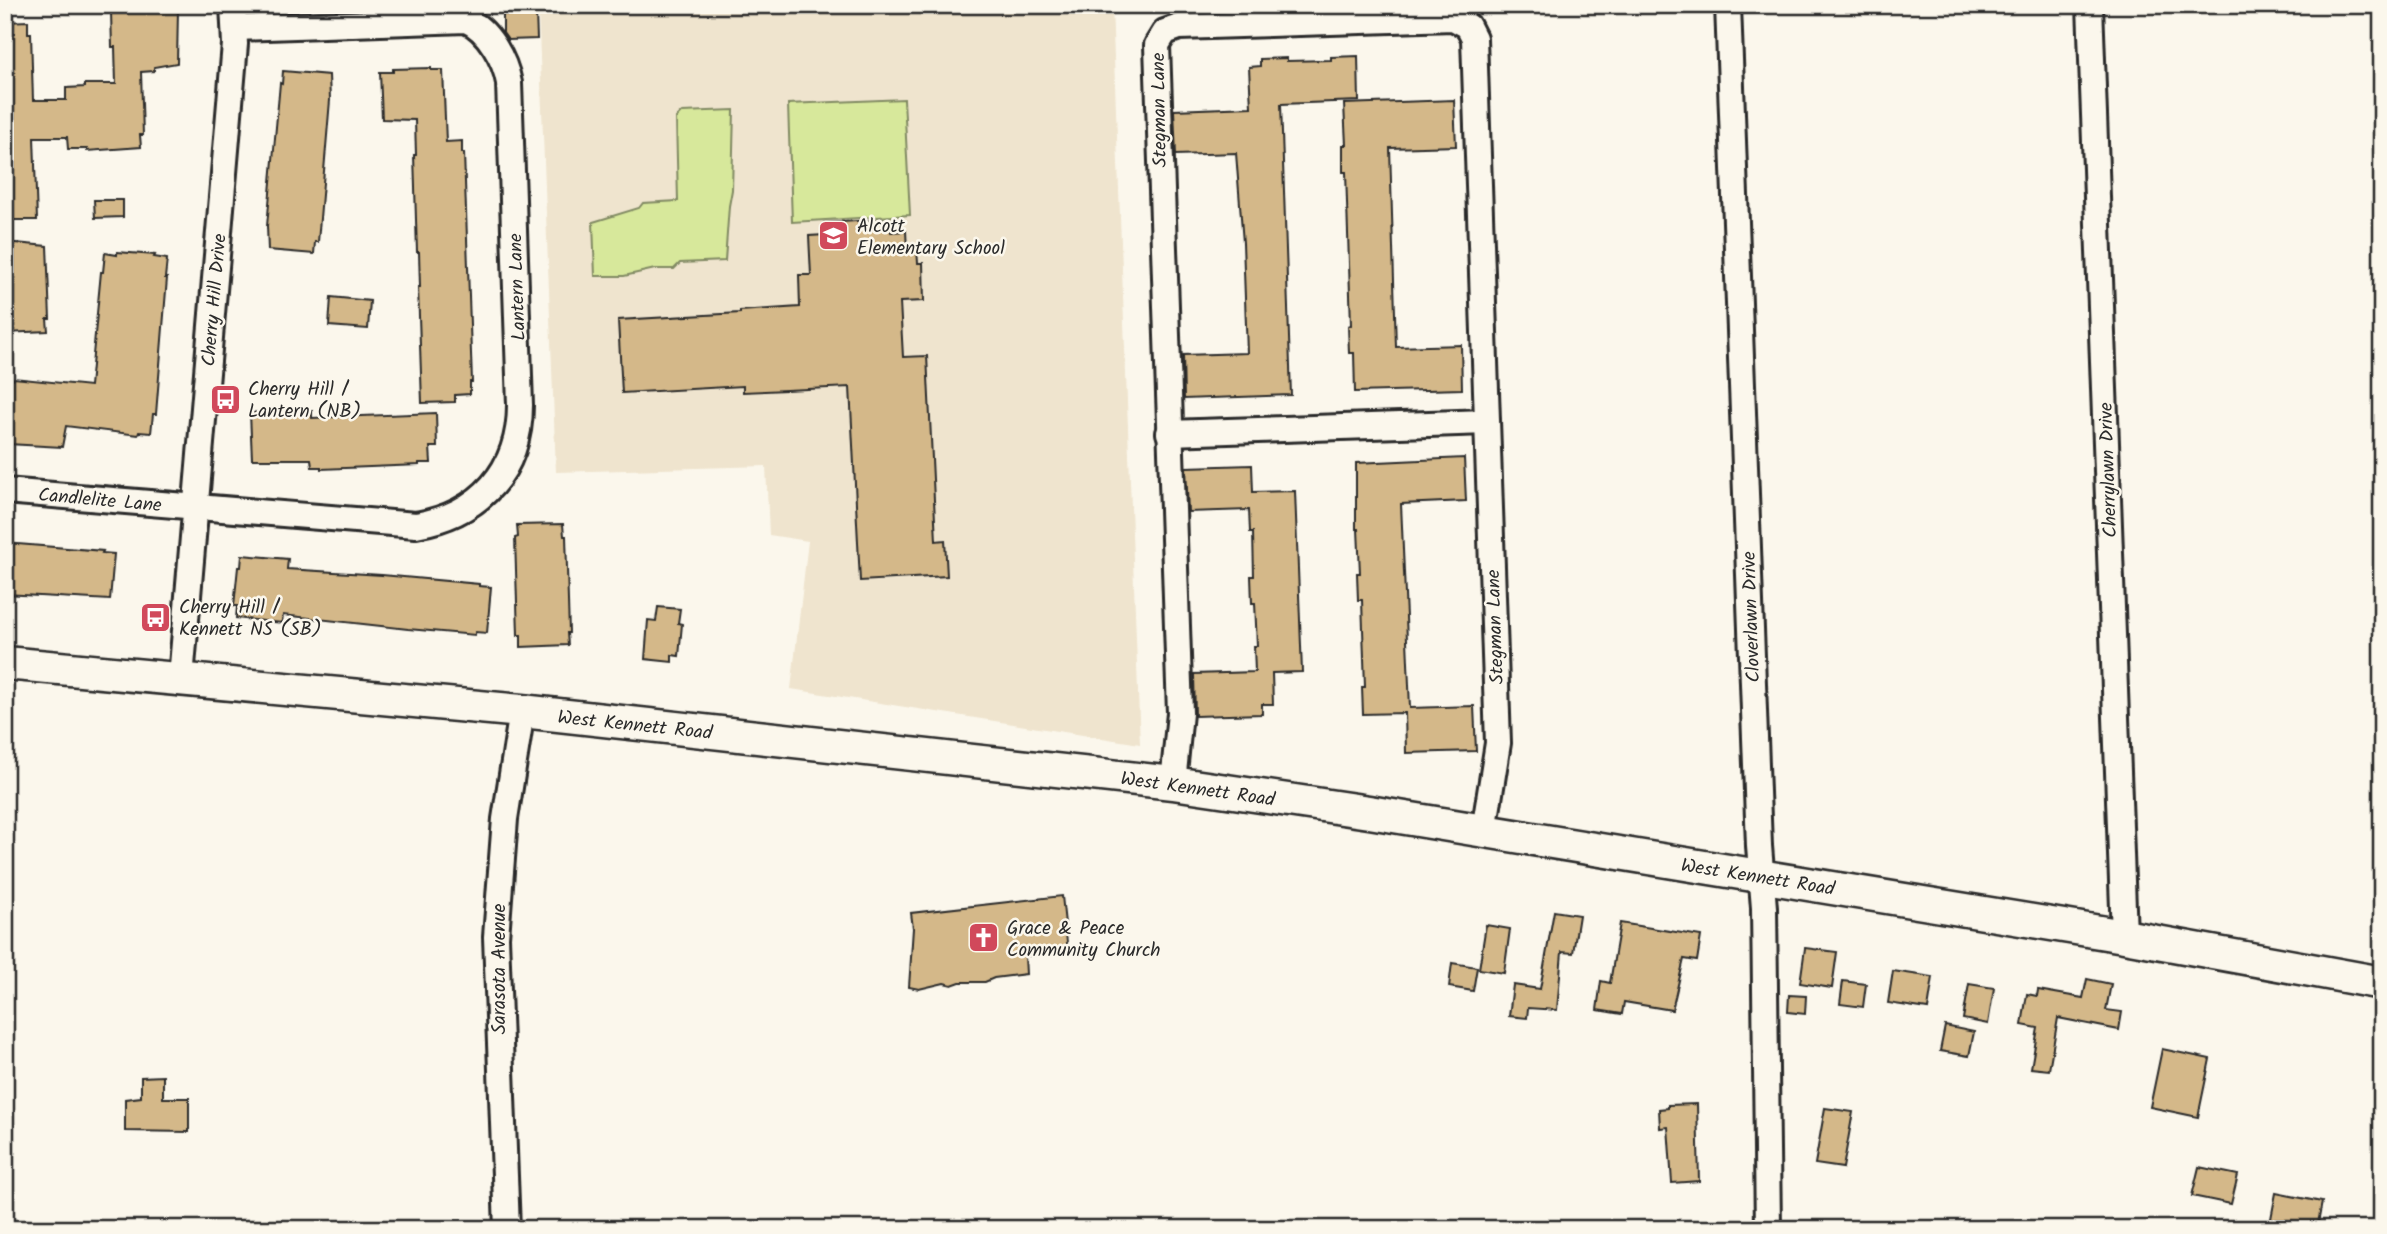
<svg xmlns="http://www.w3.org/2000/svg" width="2387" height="1234" font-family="Kalam,sans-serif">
<rect width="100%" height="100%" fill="#fbf7ec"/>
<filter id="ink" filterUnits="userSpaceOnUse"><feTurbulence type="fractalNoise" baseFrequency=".0143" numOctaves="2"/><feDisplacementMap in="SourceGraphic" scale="14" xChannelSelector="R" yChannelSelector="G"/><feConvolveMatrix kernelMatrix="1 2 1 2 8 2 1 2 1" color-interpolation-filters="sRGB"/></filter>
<g filter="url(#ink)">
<path fill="#efe4ce" d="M538 5H1112L1140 744 791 689 808 541 769 535 766 466 556 472Z"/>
<g fill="#d7e89b" stroke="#818a63" stroke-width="2">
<path d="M904 99 910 215 792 222 788 104Z"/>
<path d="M734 110 732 190 729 206 725 261 680 263 674 269H655L624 276H595L593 222 639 208 643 203 678 201 676 118 682 112Z"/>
</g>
<g fill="#d4b889" stroke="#2b2b2b" stroke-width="2">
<path d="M113 5H175V9H178L177 63 154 67V71L141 72 143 135H140L141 147 87 151V149H68L67 137H34L37 220H5V22L28 21V33H31L33 100H66V88L85 87V84H116L115 47H112L111 12 113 11Z"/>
<path d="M536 13 537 39 508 40 503 33V14Z"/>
<path d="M1358 56 1359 101 1281 104 1291 395 1184 399 1183 355 1247 353 1243 243 1236 153 1176 155 1174 110 1251 107 1249 67 1260 66V59L1287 58V61L1331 60V57Z"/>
<path d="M431 68V70H443L446 142 462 141V153H464L472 382H470V394L455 395V402L422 403 418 287H420L419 252H417L414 155H416L415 120 382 119 380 72H393V69Z"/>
<path d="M283 71 329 75 330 100 318 242H315L314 254 268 250 267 226 280 83 282 84Z"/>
<path d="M1454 100 1456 146 1390 148 1396 347 1461 345 1462 389 1355 392 1354 353H1349L1348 326 1351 325 1346 172H1343V145H1346L1344 104Z"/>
<path d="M94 200H123V217L95 218Z"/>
<path d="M890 219 891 232 906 231 907 250 917 249 918 263H923L924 301 900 302 903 357 927 356 936 541 945 540 947 576 860 581 850 387 743 392V386L622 393 618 320 740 313V311L800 307 799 275H811L809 236 825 235 824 223Z"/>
<path d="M5 242 47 246 50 319H47L48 331 5 333Z"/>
<path d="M117 252 155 255 154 257 167 259 165 278H167L156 414H153L151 433 139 432 138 435 66 426 62 447 8 444V442H5V379L13 380 14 378 90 386 101 272H103L105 253 117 255Z"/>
<path d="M331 297 370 301 368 329 329 326Z"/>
<path d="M301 408V411H312V418L436 413 437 447H430L431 463H419V465L321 469V467H312L311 459H252L250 413 262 412V410Z"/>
<path d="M1464 458 1466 501 1401 504 1410 708 1474 706 1476 751 1406 753 1405 713 1363 714 1362 687H1365L1362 600H1358L1357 573H1360L1358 529H1356V463Z"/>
<path d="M1252 465 1253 492 1295 491 1302 672 1272 673 1273 704H1262V714L1195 716 1194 674 1255 672 1254 646H1257L1255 603H1252L1251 576H1254L1253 532H1250L1249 510 1188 512 1186 467Z"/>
<path d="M563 524 564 536H566L569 633H567L568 645 521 647V635H518L515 538 518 537 517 525Z"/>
<path d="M5 543 103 551 102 553 114 554 110 600 5 594Z"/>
<path d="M242 555 288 559 287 569 382 575 479 584V586L491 587 487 633 475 632V635L408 629 283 615 282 623 236 618 237 606H234L238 567H241Z"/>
<path d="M658 607 680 609 678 623 682 624 679 656 672 655V662L645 659 648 620 656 621Z"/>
<path d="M1062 896 1068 952 1025 956 1026 974 994 978 985 982H960L952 985 944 983 919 989 909 987 913 928 911 913Z"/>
<path d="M1554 911 1579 915 1573 953 1562 952 1557 1010 1528 1008 1527 1018 1509 1016 1513 985 1540 989Z"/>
<path d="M1620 923 1701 936 1697 961 1684 959 1672 1010 1624 1002 1622 1014 1597 1010 1601 981 1610 983Z"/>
<path d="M1486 925 1510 929 1504 973 1479 969Z"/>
<path d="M1805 948 1837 952 1832 988 1800 983Z"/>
<path d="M1452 963 1477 967 1473 991 1449 987Z"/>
<path d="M1893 971 1933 977 1928 1009 1888 1003Z"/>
<path d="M2087 979 2111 984 2106 1010 2122 1012 2119 1030 2058 1018 2049 1070 2031 1068 2038 1028 2022 1025 2027 994 2037 996 2038 990 2083 998Z"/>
<path d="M1843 981 1866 984 1863 1007 1840 1004Z"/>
<path d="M1969 984 1994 988 1988 1024 1963 1019Z"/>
<path d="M1789 995 1806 996 1805 1014 1788 1012Z"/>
<path d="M1945 1026 1974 1032 1969 1056 1940 1051Z"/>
<path d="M2162 1049 2210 1059 2198 1117 2150 1107Z"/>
<path d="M163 1076V1098H189V1132L125 1131V1099L141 1097V1077Z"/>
<path d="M1697 1104 1699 1181 1672 1183 1668 1127 1660 1128 1659 1109 1668 1108V1105Z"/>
<path d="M1825 1108 1853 1112 1843 1168 1815 1164Z"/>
<path d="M2199 1167 2238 1175 2231 1204 2192 1196Z"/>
<path d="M2276 1193 2322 1202 2317 1229H2269Z"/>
</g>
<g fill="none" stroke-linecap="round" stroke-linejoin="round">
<defs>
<g id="minor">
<path d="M1728 5 1759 846 1764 908 1768 1229"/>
<path d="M2090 5 2124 936"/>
<path d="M1169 433 1487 422"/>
<path d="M5 491 416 525C480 514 520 471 520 405L509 83C505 60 488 29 466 20L235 28"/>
<path d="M181 678 235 44 233 5"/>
<path d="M1173 783 1180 713 1157 45 1165 32 1179 27 1453 18 1468 26 1474 38 1498 743 1484 831"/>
<path d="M507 1229 496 937 505 819 522 711"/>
</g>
<path id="tertiary" d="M5 663 522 711 1173 783 1369 812 2124 936 2382 983"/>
</defs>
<use href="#minor" stroke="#2b2b2b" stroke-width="30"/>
<use href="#tertiary" stroke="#2b2b2b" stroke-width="37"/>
<use href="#minor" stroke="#fbf7ec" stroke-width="24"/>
<use href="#tertiary" stroke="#fbf7ec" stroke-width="32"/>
</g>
</g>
<defs>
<symbol id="school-square" viewBox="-11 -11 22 22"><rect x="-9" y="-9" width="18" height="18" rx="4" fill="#d1495b" stroke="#fbf7ec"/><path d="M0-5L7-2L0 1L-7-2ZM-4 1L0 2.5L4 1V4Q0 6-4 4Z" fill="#fff"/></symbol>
<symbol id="bus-square" viewBox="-11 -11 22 22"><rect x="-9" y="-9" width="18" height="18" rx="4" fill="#d1495b" stroke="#fbf7ec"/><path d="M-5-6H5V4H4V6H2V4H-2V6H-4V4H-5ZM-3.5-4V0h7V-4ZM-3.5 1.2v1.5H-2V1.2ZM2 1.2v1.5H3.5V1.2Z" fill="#fff"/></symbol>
<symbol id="church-square" viewBox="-11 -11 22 22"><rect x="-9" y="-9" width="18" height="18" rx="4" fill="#d1495b" stroke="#fbf7ec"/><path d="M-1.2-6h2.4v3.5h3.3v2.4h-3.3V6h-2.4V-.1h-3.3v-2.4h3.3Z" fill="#fff"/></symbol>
</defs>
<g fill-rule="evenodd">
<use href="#school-square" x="816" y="218" width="35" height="35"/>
<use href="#bus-square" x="208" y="382" width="35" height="35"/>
<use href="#bus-square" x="138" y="600" width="35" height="35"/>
<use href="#church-square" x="966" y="920" width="35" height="35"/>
</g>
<g text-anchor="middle" stroke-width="5" stroke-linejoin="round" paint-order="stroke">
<g font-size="19" fill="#2b2b2b" stroke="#fbf7ec">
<text transform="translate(1158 110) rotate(-91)" y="7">Stegman Lane</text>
<text transform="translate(516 287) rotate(-92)" y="7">Lantern Lane</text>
<text transform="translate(213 300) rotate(-85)" y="7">Cherry Hill Drive</text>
<text transform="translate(2107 470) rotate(-92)" y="7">Cherrylawn Drive</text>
<text transform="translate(100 499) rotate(5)" y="7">Candlelite Lane</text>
<text transform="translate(1750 617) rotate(-92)" y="7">Cloverlawn Drive</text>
<text transform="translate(1494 627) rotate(-92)" y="7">Stegman Lane</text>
<text transform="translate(635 724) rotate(6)" y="7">West Kennett Road</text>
<text transform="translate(1198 788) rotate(8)" y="7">West Kennett Road</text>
<text transform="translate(1758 876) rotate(9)" y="7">West Kennett Road</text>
<text transform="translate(498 969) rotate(-90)" y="7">Sarasota Avenue</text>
</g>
<g font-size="19" fill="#2b2b2b" stroke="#fbf7ec" text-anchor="start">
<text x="857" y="232">Alcott<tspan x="857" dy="22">Elementary School</tspan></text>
<text x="248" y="395">Cherry Hill /<tspan x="248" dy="22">Lantern (NB)</tspan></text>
<text x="179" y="613">Cherry Hill /<tspan x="179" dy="22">Kennett NS (SB)</tspan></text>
<text x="1007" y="934">Grace &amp; Peace<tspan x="1007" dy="22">Community Church</tspan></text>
</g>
</g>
<rect width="2387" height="1234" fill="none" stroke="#fbf7ec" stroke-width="28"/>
<rect x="14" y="14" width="2359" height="1206" fill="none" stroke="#2b2b2b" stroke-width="2.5" filter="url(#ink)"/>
</svg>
